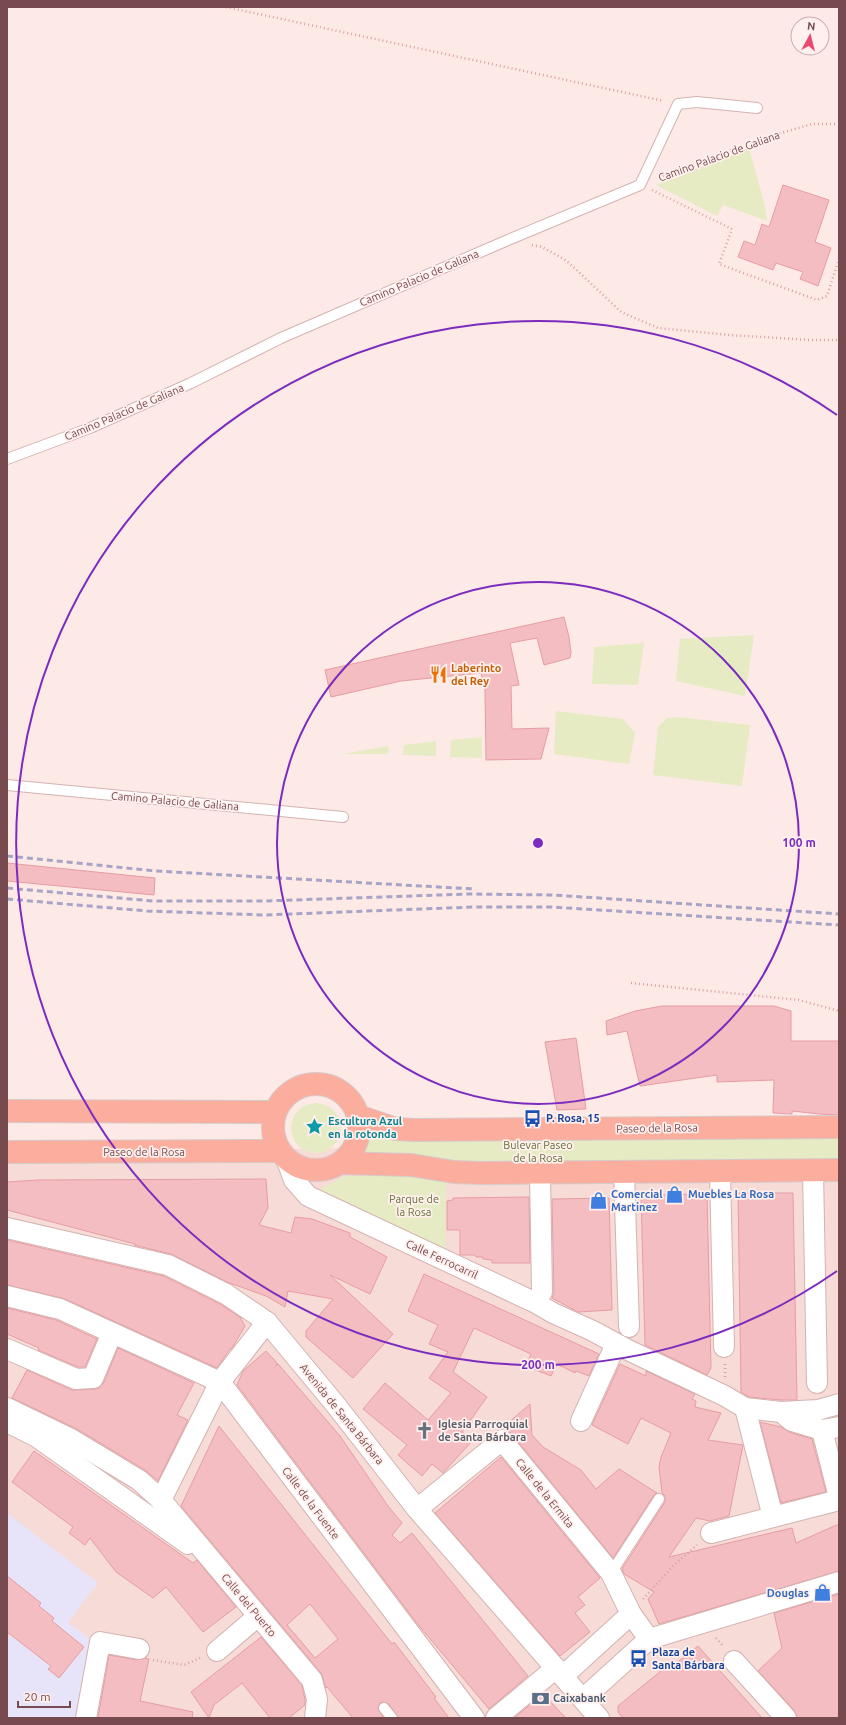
<svg xmlns="http://www.w3.org/2000/svg" width="846" height="1725" font-family="Ubuntu,sans-serif">
<rect width="100%" height="100%" fill="#fdeae6"/>
<path fill="#f7dbd7" d="M839 1141V1718H7V1153Z"/>
<path fill="#e7e3f9" d="M7 1513 98 1583 68 1622 90 1639 76 1718H7V1636L9 1637 11 1634 51 1666 48 1670 59 1678 84 1647 52 1621 54 1618 39 1606 41 1603 29 1593 22 1601V1588L10 1579 7 1583Z"/>
<g fill="#e6ebc4">
<path d="M749 148 765 206 767 221 723 205 717 216 656 185Z"/>
<path d="M754 635 745 696 676 681 680 639Z"/>
<path d="M644 643 638 685 592 684 594 647Z"/>
<path d="M556 711 623 719 635 733 629 764 554 754Z"/>
<path d="M678 717 750 725 742 786 653 775 658 727 667 718Z"/>
<path d="M482 737V758L450 757 451 740Z"/>
<path d="M436 741V756L403 755 404 745Z"/>
<path d="M389 746 388 754H343Z"/>
<circle cx="316" cy="1128" r="25"/>
<path d="M372 1127 839 1131V1163L539 1168 363 1157Z"/>
<path d="M446 1175 445 1251 308 1196 345 1176Z"/>
</g>
<g fill="#f3bdc1" stroke="#e69da3" fill-rule="evenodd">
<path d="M783 185 829 200 815 242 831 248 818 286 800 279 803 272 776 263 773 270 738 257 744 241 755 245 762 224 769 227Z"/>
<path d="M564 617 569 637 571 652 570 658 544 665 537 638 510 643 519 685 511 686 512 729 549 728 541 759 486 760 485 690 481 673 401 681 331 697 325 670Z"/>
<path d="M7 863 155 878 154 895 7 881Z"/>
<path d="M662 1006H774L791 1011V1041H839V1115L819 1114 792 1111V1114L773 1113 774 1080 717 1082V1075L640 1086 627 1031 607 1035 606 1021 635 1011Z"/>
<path d="M576 1038 586 1109 557 1110 545 1042Z"/>
<path d="M266 1179 268 1208 259 1225 291 1233 295 1217 312 1219 350 1233V1237L387 1257 370 1294 330 1275 393 1334 353 1378 306 1337V1331L333 1299 288 1291 285 1307 266 1296 227 1282 171 1254 134 1245 135 1244 7 1210V1182L38 1180Z"/>
<path d="M738 1193H793L797 1400H781L749 1397 741 1392Z"/>
<path d="M707 1194 711 1368 707 1375 645 1345 641 1195Z"/>
<path d="M529 1197 530 1263H492V1260L483 1259V1257H476L475 1255H460V1230H447V1201L453 1200V1198Z"/>
<path d="M609 1198 612 1310 578 1312 552 1298 554 1292 552 1199Z"/>
<path d="M7 1240 164 1276 220 1304 240 1317 245 1326 234 1345 231 1349H230L217 1368 65 1299 7 1285Z"/>
<path d="M424 1274 599 1354 589 1376 576 1371 575 1373 557 1364 551 1376 526 1366 531 1354 474 1328 453 1372 487 1397 462 1432 472 1441 443 1473 432 1464 422 1476 398 1455 407 1445 363 1409 385 1383 428 1420 451 1393 429 1378 448 1352 429 1344 438 1325 408 1311Z"/>
<path d="M7 1308 56 1320 97 1339 85 1367H78L38 1350 39 1348 7 1334Z"/>
<path d="M118 1348 194 1383 177 1415 188 1420 158 1481 145 1470 77 1429 12 1398 27 1370 72 1390 94 1389 99 1388 104 1382Z"/>
<path d="M266 1351 277 1363 276 1366 278 1364 340 1436 388 1506 402 1523 392 1535 400 1543 412 1533 528 1676 489 1709 416 1622 237 1385 243 1371Z"/>
<path d="M620 1364 646 1376V1371L695 1394 692 1399 696 1401 695 1407 721 1413 708 1440 743 1445 729 1516 710 1521 696 1518 669 1557 792 1528 796 1543 839 1524V1571L659 1624 648 1599 654 1592 624 1574 622 1569 665 1502V1496L662 1493 659 1467 661 1457 671 1433 641 1418 628 1444 592 1425Z"/>
<path d="M530 1404 532 1435 543 1447 581 1470 596 1489 619 1469 657 1493 654 1495 613 1558 511 1433 506 1429H501Z"/>
<path d="M760 1422 781 1427 789 1432 812 1439 826 1492 781 1503Z"/>
<path d="M219 1426 392 1644 394 1642 436 1697 434 1698 449 1718H398L389 1704 383 1702 380 1703 378 1709 384 1718H353L327 1687 326 1688 321 1673 181 1506ZM310 1604 338 1639 315 1658 287 1625Z"/>
<path d="M34 1451 193 1563 197 1560 236 1607 203 1632 166 1587 153 1598 116 1572 90 1538 85 1545 69 1533 73 1527 12 1482Z"/>
<path d="M501 1457 600 1578 578 1597 585 1605 575 1613 590 1632 560 1656 435 1513Z"/>
<path d="M7 1576 41 1603 39 1606 54 1618 52 1621 84 1647 59 1678 48 1669 51 1666 7 1632Z"/>
<path d="M839 1594V1718H797L794 1710 758 1671 782 1648 774 1613Z"/>
<path d="M261 1637 302 1685 305 1700V1705L289 1718H270L242 1683 214 1705 209 1718 191 1692Z"/>
<path d="M698 1646 762 1718H623L618 1712V1706L667 1666 669 1669Z"/>
<path d="M109 1655 137 1660 145 1658 149 1659 140 1701 193 1712 192 1718H98Z"/>
<path d="M543 1694 566 1718H514Z"/>
</g>
<g fill="none" stroke-linecap="round" stroke-linejoin="round">
<defs>
<g id="lane">
<path d="M7 459 90 428 191 383 281 338 508 240 640 185 678 104 697 102 757 108"/>
<path d="M7 785 343 817"/>
<path d="M611 1573 659 1499"/>
<path d="M384 1708 392 1718"/>
</g>
<g id="street">
<path d="M286 1158 294 1180 308 1196 536 1303 553 1313 593 1331 628 1350 725 1396 745 1408 781 1412 818 1410 839 1404"/>
<path d="M813 1170 817 1383"/>
<path d="M624 1172 629 1327"/>
<path d="M720 1172 724 1347"/>
<path d="M540 1173 542 1292"/>
<path d="M7 1228 168 1265 226 1294 267 1322 335 1404 417 1509 599 1718"/>
<path d="M7 1296 60 1309 220 1382 474 1718"/>
<path d="M267 1322 220 1382 161 1500 312 1680 317 1699 315 1718"/>
<path d="M7 1349 76 1379 93 1378 112 1333"/>
<path d="M7 1408 71 1439 139 1480 161 1500"/>
<path d="M745 1408 773 1517"/>
<path d="M781 1412 792 1421 822 1430 839 1427"/>
<path d="M581 1421 616 1344"/>
<path d="M7 1422 37 1437 188 1544"/>
<path d="M822 1430 839 1497"/>
<path d="M417 1509 502 1440 611 1573 631 1614"/>
<path d="M711 1533 839 1500"/>
<path d="M217 1651 258 1616"/>
<path d="M734 1661 786 1718"/>
<path d="M563 1676 631 1614 649 1639"/>
<path d="M583 1699 649 1639 839 1582"/>
<path d="M86 1718 100 1642 139 1649"/>
<path d="M496 1718 556 1668"/>
</g>
<g id="primary">
<circle cx="316" cy="1127" r="43"/>
<path d="M7 1111 275 1112"/>
<path d="M358 1116 396 1129 415 1130 839 1127"/>
<path d="M7 1152 280 1151"/>
<path d="M340 1163 411 1165 454 1172 481 1173 839 1170"/>
</g>
</defs>
<use href="#lane" stroke="#d4b2b2" stroke-width="12"/>
<use href="#street" stroke="#d4b2b2" stroke-width="22"/>
<use href="#primary" stroke="#d6c9ca" stroke-width="24"/>
<g stroke="#d8a0a4" stroke-width="2.5" stroke-dasharray="1 3" stroke-linecap="butt">
<path d="M226 7 664 101"/>
<path d="M761 139 763 144"/>
<path d="M659 177 761 139 812 124H839"/>
<path d="M652 190 732 229 719 264 817 300 827 296 839 259"/>
<path d="M532 245 542 247 567 261 621 312 658 328 730 335 811 340H839"/>
<path d="M631 983 799 1000 839 1011"/>
<path d="M725 1364V1377"/>
<path d="M643 1599 673 1566 697 1545"/>
<path d="M716 1638 723 1646"/>
<path d="M153 1660 184 1665 200 1658"/>
</g>
<use href="#lane" stroke="#fff" stroke-width="10"/>
<use href="#street" stroke="#fff" stroke-width="20"/>
<use href="#primary" stroke="#fcae9e" stroke-width="22"/>
<g stroke="#a7a4c7" stroke-width="3" stroke-dasharray="6 4" stroke-linecap="butt">
<path d="M7 856 156 871 474 889"/>
<path d="M7 888 153 901H265L469 894 553 895 839 914"/>
<path d="M7 899 147 911 265 915 473 907H551L839 925"/>
</g>
</g>
<g fill="none" stroke="#7b2cbf" stroke-width="2">
<circle cx="538" cy="843" r="261"/>
<path d="M837 1271A522 522 0 1 1 837 415"/>
</g>
<defs>
<symbol id="restaurant-bare" viewBox="-9 -9 18 18"><path d="M-5-6h1v4h1v-4h1v4h1v-4h1v5L-1.5 .5V6h-2V.5L-5-1ZM5-6V6H3V1.5H1.5Q1.5-4 5-6Z" fill="#e8710a" stroke="#fff0ed" stroke-width="2.5" paint-order="stroke"/></symbol>
<symbol id="bus-bare" viewBox="-9 -9 18 18"><path d="M-5-6H5V4H4V6H2V4H-2V6H-4V4H-5ZM-3.5-4V0h7V-4ZM-3.5 1.2v1.5H-2V1.2ZM2 1.2v1.5H3.5V1.2Z" fill="#1a4fb4" stroke="#fff0ed" stroke-width="2.5" paint-order="stroke"/></symbol>
<symbol id="sight-bare" viewBox="-9 -9 18 18"><path d="M0-6L1.8-2.2L6-1.7L2.9 1.2L3.7 5.4L0 3.3L-3.7 5.4L-2.9 1.2L-6-1.7L-1.8-2.2Z" fill="#0f9aa8" stroke="#fff0ed" stroke-width="2.5" paint-order="stroke"/></symbol>
<symbol id="shop-bare" viewBox="-9 -9 18 18"><path d="M-5-2.5h2.3a2.7 3.5 0 0 1 5.4 0H5L5.5 6h-11ZM-1.5-2.5h3a1.5 2.3 0 0 0-3 0Z" fill="#3f7fe0" stroke="#fff0ed" stroke-width="2.5" paint-order="stroke"/></symbol>
<symbol id="church-bare" viewBox="-9 -9 18 18"><path d="M-1.2-6h2.4v3.5h3.3v2.4h-3.3V6h-2.4V-.1h-3.3v-2.4h3.3Z" fill="#6b7280" stroke="#fff0ed" stroke-width="2.5" paint-order="stroke"/></symbol>
<symbol id="bank-bare" viewBox="-9 -9 18 18"><path d="M-6-4H6V4H-6ZM0-2.3a2.3 2.3 0 1 0 0 4.6a2.3 2.3 0 1 0 0-4.6Z" fill="#5c6f8a" stroke="#fff0ed" stroke-width="2.5" paint-order="stroke"/></symbol>
</defs>
<g fill-rule="evenodd">
<use href="#restaurant-bare" x="426" y="662" width="25" height="25"/>
<use href="#bus-bare" x="520" y="1106" width="25" height="25"/>
<use href="#sight-bare" x="302" y="1114" width="25" height="25"/>
<use href="#shop-bare" x="662" y="1182" width="25" height="25"/>
<use href="#shop-bare" x="586" y="1188" width="25" height="25"/>
<use href="#church-bare" x="412" y="1418" width="25" height="25"/>
<use href="#shop-bare" x="810" y="1580" width="25" height="25"/>
<use href="#bus-bare" x="626" y="1646" width="25" height="25"/>
<use href="#bank-bare" x="528" y="1686" width="25" height="25"/>
</g>
<g text-anchor="middle" stroke-width="3.5" stroke-linejoin="round" paint-order="stroke">
<g font-size="11" fill="#774a4f" stroke="#fff0ed">
<text transform="translate(719 156) rotate(-20)" y="4">Camino Palacio de Galiana</text>
<text transform="translate(419 278) rotate(-23)" y="4">Camino Palacio de Galiana</text>
<text transform="translate(124 412) rotate(-23)" y="4">Camino Palacio de Galiana</text>
<text transform="translate(175 801) rotate(5)" y="4">Camino Palacio de Galiana</text>
<text transform="translate(657 1128) rotate(-1)" y="4">Paseo de la Rosa</text>
<text x="144" y="1156">Paseo de la Rosa</text>
<text transform="translate(442 1259) rotate(25)" y="4">Calle Ferrocarril</text>
<text transform="translate(342 1414) rotate(51)" y="4">Avenida de Santa Bárbara</text>
<text transform="translate(545 1493) rotate(51)" y="4">Calle de la Ermita</text>
<text transform="translate(311 1503) rotate(53)" y="4">Calle de la Fuente</text>
<text transform="translate(249 1605) rotate(50)" y="4">Calle del Puerto</text>
</g>
<g font-size="11" font-weight="bold" fill="#c56008" stroke="#fff0ed" text-anchor="start">
<text x="451" y="672">Laberinto<tspan x="451" dy="13">del Rey</tspan></text>
</g>
<g font-size="11" font-weight="bold" fill="#164399" stroke="#fff0ed" text-anchor="start">
<text x="546" y="1122">P. Rosa, 15</text>
<text x="652" y="1656">Plaza de<tspan x="652" dy="13">Santa Bárbara</tspan></text>
</g>
<g font-size="11" font-weight="bold" fill="#0d838f" stroke="#fff0ed" text-anchor="start">
<text x="328" y="1125">Escultura Azul<tspan x="328" dy="13">en la rotonda</tspan></text>
</g>
<g font-size="11" fill="#64713c" stroke="#fff0ed">
<text x="538" y="1149">Bulevar Paseo<tspan x="538" dy="13">de la Rosa</tspan></text>
<text x="414" y="1203">Parque de<tspan x="414" dy="13">la Rosa</tspan></text>
</g>
<g font-size="11" font-weight="bold" fill="#366cbe" stroke="#fff0ed" text-anchor="start">
<text x="611" y="1198">Comercial<tspan x="611" dy="13">Martinez</tspan></text>
<text x="688" y="1198">Muebles La Rosa</text>
<text x="809" y="1597" text-anchor="end">Douglas</text>
</g>
<g font-size="11" font-weight="bold" fill="#5b616d" stroke="#fff0ed" text-anchor="start">
<text x="438" y="1428">Iglesia Parroquial<tspan x="438" dy="13">de Santa Bárbara</tspan></text>
</g>
<g font-size="11" font-weight="bold" fill="#4e5e75" stroke="#fff0ed" text-anchor="start">
<text x="553" y="1702">Caixabank</text>
</g>
</g>
<circle cx="538" cy="843" r="6" fill="#7b2cbf" stroke="#fff0ed" stroke-width="2"/>
<g font-size="12" text-anchor="middle" font-weight="bold" fill="#7b2cbf" stroke="#fff0ed" stroke-width="3.5" stroke-linejoin="round" paint-order="stroke">
<text x="799" y="847">100 m</text>
<text x="538" y="1369">200 m</text>
</g>
<rect width="846" height="1725" fill="none" stroke="#774a4f" stroke-width="16"/>
<g transform="translate(810 36) rotate(7)"><circle r="19" fill="#fff0ed" stroke="#c9aeae"/>
<path d="M0-3L7 15L0 10L-7 15Z" fill="#e84a6f"/>
<text y="-6" font-size="11" font-weight="bold" text-anchor="middle" fill="#774a4f">N</text>
</g>
<path d="M18 1701v6h52v-6" fill="none" stroke="#774a4f" stroke-width="2"/>
<text x="24" y="1701" font-size="12" fill="#774a4f" stroke="#fff0ed" stroke-width="3" paint-order="stroke">20 m</text>
</svg>
